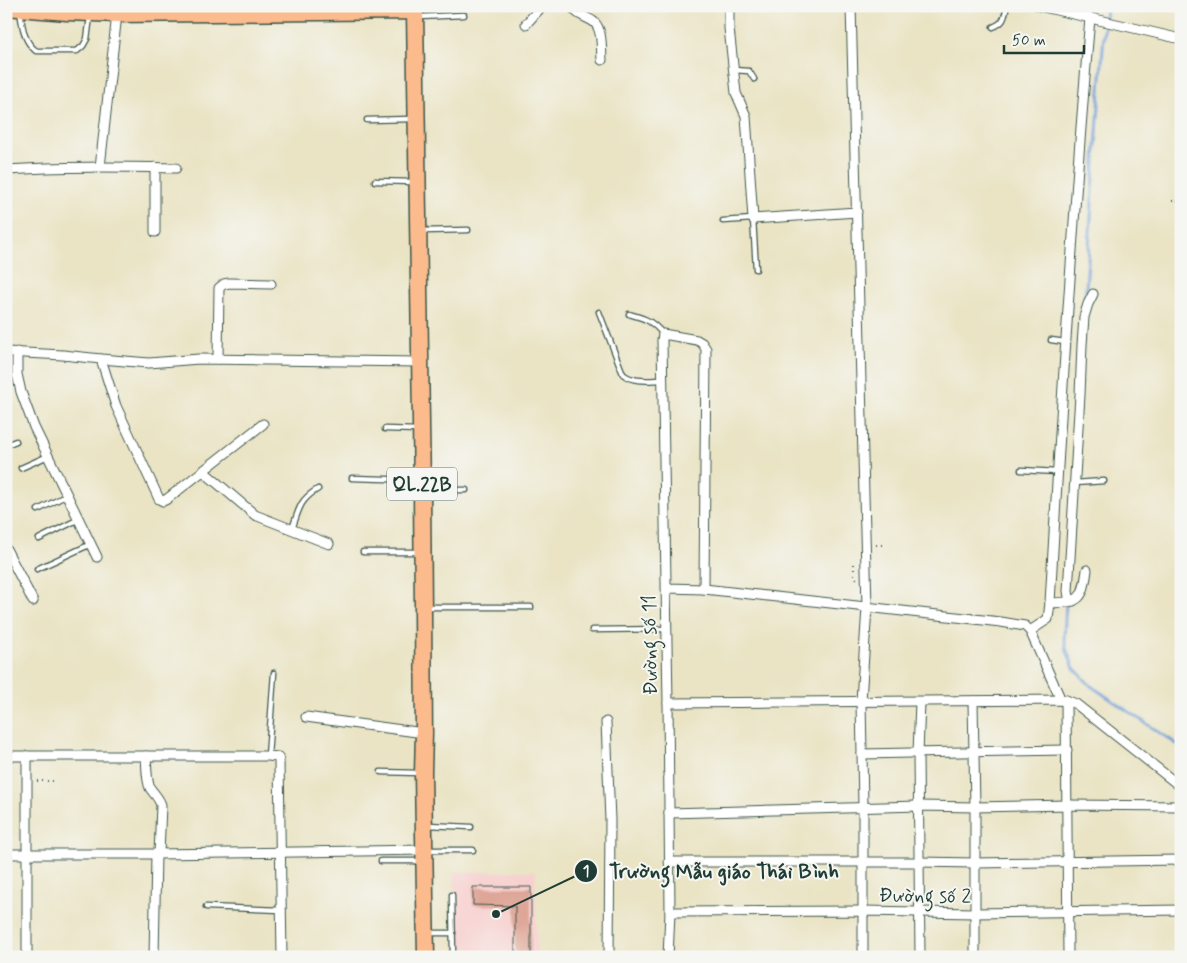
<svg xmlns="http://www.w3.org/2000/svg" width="1187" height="963" font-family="Mynerve,sans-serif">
<rect width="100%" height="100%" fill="#f6f6f2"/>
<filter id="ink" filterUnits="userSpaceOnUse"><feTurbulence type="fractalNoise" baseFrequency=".02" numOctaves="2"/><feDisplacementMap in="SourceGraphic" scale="10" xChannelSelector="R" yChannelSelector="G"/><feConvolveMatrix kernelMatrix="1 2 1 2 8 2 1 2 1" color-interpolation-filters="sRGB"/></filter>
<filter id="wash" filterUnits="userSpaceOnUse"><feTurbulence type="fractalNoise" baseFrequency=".0096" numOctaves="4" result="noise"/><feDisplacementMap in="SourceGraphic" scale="20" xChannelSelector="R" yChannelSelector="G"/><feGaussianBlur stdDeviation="1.12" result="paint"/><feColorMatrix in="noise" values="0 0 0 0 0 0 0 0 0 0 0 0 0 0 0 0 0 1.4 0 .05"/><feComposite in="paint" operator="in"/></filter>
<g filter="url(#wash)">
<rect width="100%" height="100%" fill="#eae4c5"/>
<path fill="#f7d0cf" d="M535 871 537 957H456L454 872Z"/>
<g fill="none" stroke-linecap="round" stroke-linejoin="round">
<g stroke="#6d9dd6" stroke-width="3">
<path d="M1085 302 1106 6"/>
<path d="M1066 603 1064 637 1067 651 1074 668 1091 686 1181 747"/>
</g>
</g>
<g id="blocks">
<path fill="#dea697" d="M473 887H531V957H515V906L473 905Z"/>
</g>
</g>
<g filter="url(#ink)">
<use href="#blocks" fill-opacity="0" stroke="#3d564a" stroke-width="1"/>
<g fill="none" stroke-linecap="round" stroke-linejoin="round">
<defs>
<g id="lane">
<path d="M20 12C23 28 23 40 36 51H77L83 46 87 39 90 17"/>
<path d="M419 17 464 15"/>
<path d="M993 27C1005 22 1004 18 1007 6"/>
<path d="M733 70 749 71 754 79"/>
<path d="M367 120 412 119"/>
<path d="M375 181 413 182"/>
<path d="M723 221 753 219 756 269"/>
<path d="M422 231 468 230"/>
<path d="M599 312 623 374C634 383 649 380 663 380"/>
<path d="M629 314C646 319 651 320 663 334"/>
<path d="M1051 340 1065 342"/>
<path d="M385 429 419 430"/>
<path d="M6 445 16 441"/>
<path d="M21 468 48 456"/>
<path d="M1021 470 1057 472"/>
<path d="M352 478 418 480"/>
<path d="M1075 483 1104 481"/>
<path d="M426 490H466"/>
<path d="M38 510 67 495"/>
<path d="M292 529C299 510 299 500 318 489"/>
<path d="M39 539 79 519"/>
<path d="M363 552H419"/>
<path d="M37 569 91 544"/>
<path d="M427 607H531"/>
<path d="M592 630 667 629"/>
<path d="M268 756 274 673"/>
<path d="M381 772 419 773"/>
<path d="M428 825 471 827"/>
<path d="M427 850H473"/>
<path d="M381 861H420"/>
<path d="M452 895 453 957"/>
<path d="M206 907 281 910"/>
<path d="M429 933H453"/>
</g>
<g id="street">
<path d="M572 6C577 16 586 16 594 22 603 30 601 49 602 60"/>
<path d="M729 6V28L736 93 746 116 753 219 857 212"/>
<path d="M851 6 867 607 861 701 863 807V957"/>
<path d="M1039 6 1181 39"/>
<path d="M526 24 542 6"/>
<path d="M100 167 117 14"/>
<path d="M6 170C63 166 119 167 176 168"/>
<path d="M155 232V167"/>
<path d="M6 352 63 355 101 359 149 363 199 359 420 362"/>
<path d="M17 352V374L21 392 34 427 97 557"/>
<path d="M101 359 116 406 159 499 163 501 167 499 263 424"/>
<path d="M218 359 219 288 224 284 229 283 271 284"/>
<path d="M203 471 255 515 329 544"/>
<path d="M6 549 33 601"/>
<path d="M666 588 704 589 706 349 702 343 697 340 663 334 662 340 668 703 670 912 668 957"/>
<path d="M704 589 1001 622 1025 626 1030 631 1061 700"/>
<path d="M1073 601 1069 597 1068 591 1080 395 1082 345 1084 317 1088 304 1093 294"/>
<path d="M1050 603C1081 603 1083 599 1087 570"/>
<path d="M1030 631 1048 619 1050 603C1061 408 1073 213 1090 18L1085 13 1084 6"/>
<path d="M1066 700 1068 957"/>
<path d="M973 701 975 807V957"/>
<path d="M668 703 1066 700 1076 704 1181 787"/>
<path d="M306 717 424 733"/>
<path d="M606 722 610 820 609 957"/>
<path d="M862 754 1067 750"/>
<path d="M6 756H268L278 757 279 761 282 957"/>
<path d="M27 756V957"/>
<path d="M146 756C147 766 146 779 150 788 154 794 159 798 161 805L159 854"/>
<path d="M669 813 919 806 975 807 1068 805 1181 806"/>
<path d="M6 854H156L425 850"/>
<path d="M669 862H919L975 863 1181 860"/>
<path d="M670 912 863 911 975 913 1181 910"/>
<path d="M154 957 156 854"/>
<path d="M920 957 918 753 920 702"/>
</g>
<path id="highway" d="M6 7 67 12 117 14 415 11 422 490 424 733 423 773 426 957"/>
</defs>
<use href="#lane" stroke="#3d564a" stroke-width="7"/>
<use href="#street" stroke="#3d564a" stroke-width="11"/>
<use href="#highway" stroke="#3d564a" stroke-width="19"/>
<g stroke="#3d564a" stroke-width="2" stroke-dasharray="1 4" stroke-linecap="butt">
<path d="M1172 201H1181"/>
<path d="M434 470H447"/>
<path d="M876 545H885"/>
<path d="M854 564V576L857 579"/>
<path d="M37 781H53"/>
</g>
<use href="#lane" stroke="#fff" stroke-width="4.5"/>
<use href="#street" stroke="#fff" stroke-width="9"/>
<use href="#highway" stroke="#fbbb8d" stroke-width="16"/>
</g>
</g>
<g text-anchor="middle" stroke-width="4" stroke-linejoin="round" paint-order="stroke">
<rect fill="#f6f6f2" stroke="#60746d" stroke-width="1" x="387" y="467.5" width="70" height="33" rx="4"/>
<g font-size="19" font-weight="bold" fill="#1f3d34">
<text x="422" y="491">QL.22B</text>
</g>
<g font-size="20" fill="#1f3d34" stroke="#f6f6f2">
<text transform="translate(649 645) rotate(-91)" y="7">Đường số 11</text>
<text transform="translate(925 895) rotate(1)" y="7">Đường số 2</text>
</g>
</g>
<path fill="none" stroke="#1f3d34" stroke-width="2" d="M496 914L586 871"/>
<g fill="#1f3d34" stroke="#f6f6f2" stroke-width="2">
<circle cx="496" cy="914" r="5"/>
<circle cx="586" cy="871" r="12"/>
</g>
<g font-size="15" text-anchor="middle" font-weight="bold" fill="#fff">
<text x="586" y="876">1</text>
</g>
<g font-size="21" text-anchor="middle" font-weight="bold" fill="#1f3d34" stroke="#f6f6f2" stroke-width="4" stroke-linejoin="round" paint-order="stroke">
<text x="724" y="878">Trường Mẫu giáo Thái Bình</text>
</g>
<rect width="1187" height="963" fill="none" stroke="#f6f6f2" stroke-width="25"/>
<path d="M1004 45v8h80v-8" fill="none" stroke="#1f3d34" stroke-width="2.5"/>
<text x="1012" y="45" font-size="15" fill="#1f3d34" stroke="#f6f6f2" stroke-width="4" paint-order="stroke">50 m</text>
</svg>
